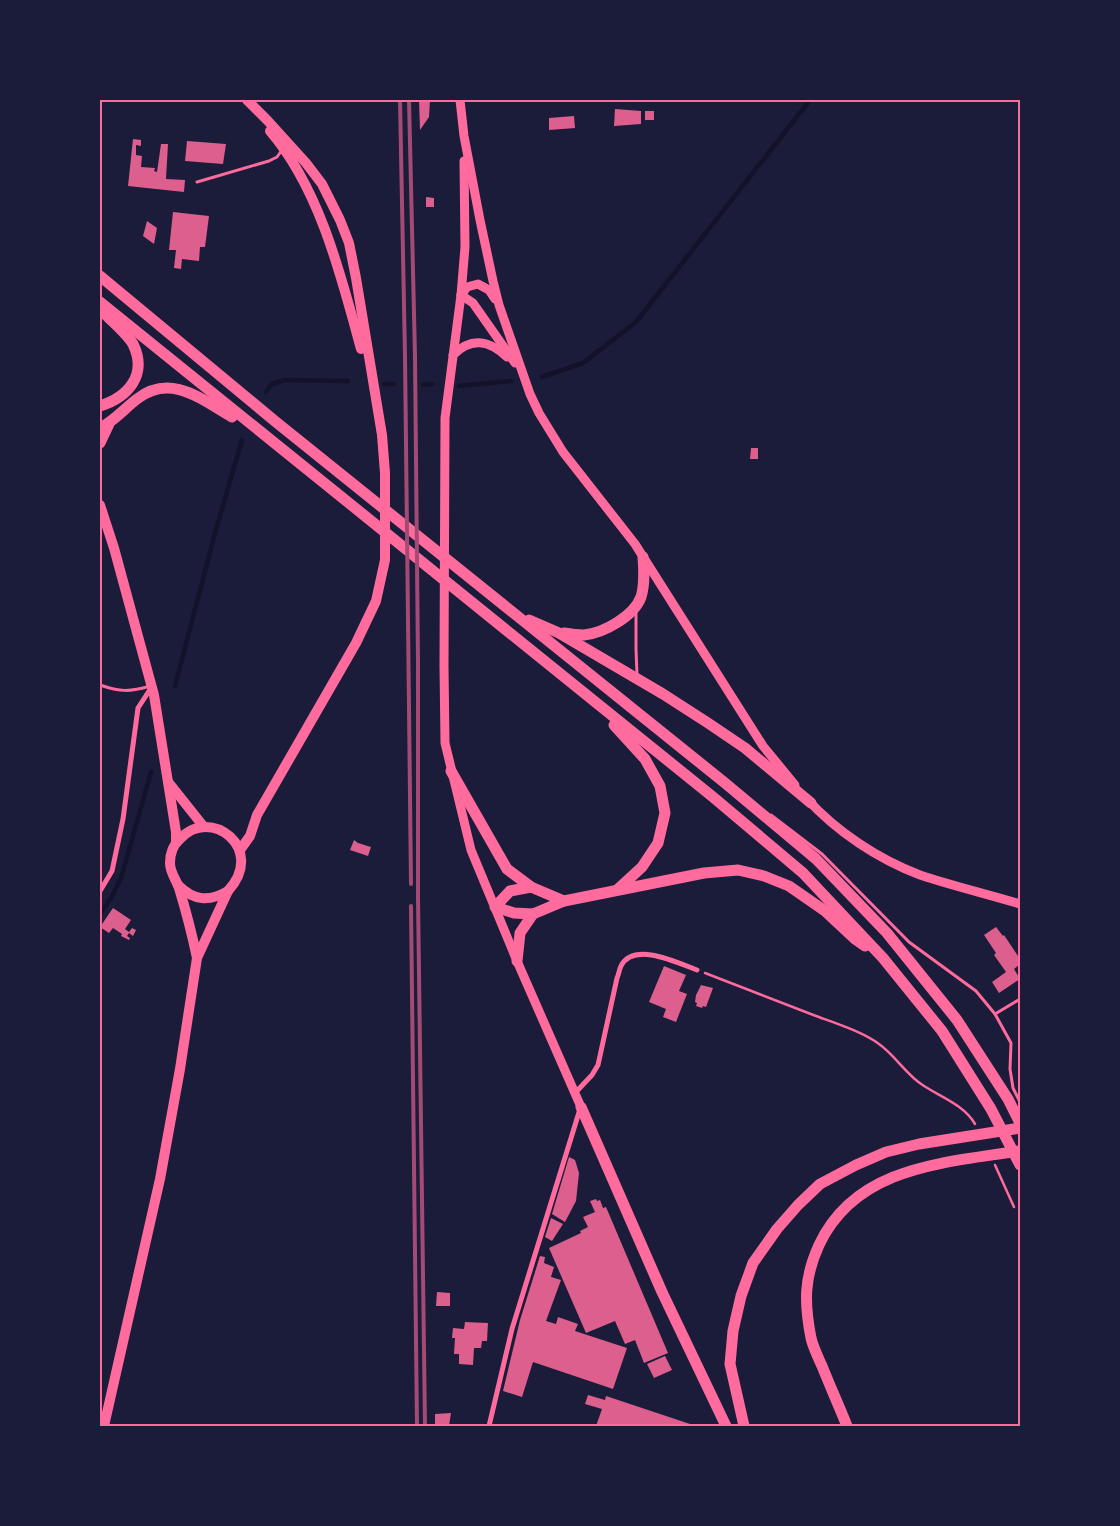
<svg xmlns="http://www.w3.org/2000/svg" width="1120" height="1526" font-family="'Playfair Display',serif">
<rect width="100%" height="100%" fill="#1b1b3a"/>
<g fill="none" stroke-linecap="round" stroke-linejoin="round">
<g stroke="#12122b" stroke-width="4.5">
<path d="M542 377 583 363 636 322 810 100"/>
<path d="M384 384H394"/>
<path d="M423 385 432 384"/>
<path d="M459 386 511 381"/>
<path d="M266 392 272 384 285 380 348 381"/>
<path d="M175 686 215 533 242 440"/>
<path d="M100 914 111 898 121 878 151 772"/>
</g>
</g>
<g fill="#dd5f8e">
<path d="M419 100H430L429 117 420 130Z"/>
<path d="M615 109 641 111V124L614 126Z"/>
<rect x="645" y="111" width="9" height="9"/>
<path d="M574 116 575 128 549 130V118Z"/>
<path d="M133 139 141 140V146L136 145V155L142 156 141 167 155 168 154 171 157 172 161 144H168L166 179 185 180 184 192 128 186Z"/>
<path d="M187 141 226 144 223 164 185 161Z"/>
<path d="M426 197 434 198V207H426Z"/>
<path d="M173 212 209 216 205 247H200L199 261 182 259 181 269 174 268 176 250H169Z"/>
<path d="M147 221 157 228 154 244 143 236Z"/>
<path d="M751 448H758V459H750Z"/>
<path d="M354 840 358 843 371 847 368 856 350 850Z"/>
<path d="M113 908 131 920 125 929 129 932 132 928 136 930 133 936 129 933 127 936 130 938 129 940 121 936 122 934 113 928 109 933 100 927Z"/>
<path d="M996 927 1003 936 1004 935 1020 959V964L1014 969 1020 979 999 993 992 982 1006 972 994 955 996 953 984 935Z"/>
<path d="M664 966 686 975 679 991 687 994 676 1022 663 1017 666 1009 649 1002Z"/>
<path d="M701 985 713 988 706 1007 703 1006 702 1008 696 1006 697 1003 695 1002 696 995Z"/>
<path d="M569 1157 575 1160 579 1173 576 1201 565 1222 552 1214Z"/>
<path d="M596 1199 597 1201 600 1200 603 1208 606 1207 668 1353 644 1363 635 1340 625 1344 615 1321 586 1333 549 1248 581 1233 580 1231 588 1227 583 1217 595 1212 590 1201Z"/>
<path d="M551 1218 563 1224 552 1241 545 1237Z"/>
<path d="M540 1256 545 1257 544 1263 554 1267 551 1277 561 1280 546 1321 556 1324 558 1317 578 1324 575 1331 627 1348 613 1389 533 1362 522 1397 503 1391 520 1320Z"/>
<path d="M437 1292 450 1293V1306H436Z"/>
<path d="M465 1322 488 1323 487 1341H482L481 1348H474L473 1365 459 1364V1354H454L455 1338H452L453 1328 464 1329Z"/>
<path d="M665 1356 672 1370 654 1378 647 1364Z"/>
<path d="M588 1395 605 1400 606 1396 696 1426H596L602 1409 585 1404Z"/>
<path d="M451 1413 449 1426H435V1414Z"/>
</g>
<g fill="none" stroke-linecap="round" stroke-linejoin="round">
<g stroke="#ff6b9d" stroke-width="2.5">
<path d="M705 973C742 987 779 1002 816 1016 835 1023 863 1032 879 1044 896 1056 906 1075 924 1086 941 1097 964 1105 975 1124"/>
<path d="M995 1165 1014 1207"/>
</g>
<g stroke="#ff6b9d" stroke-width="3">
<path d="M197 182 269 161 277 157 282 150"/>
<path d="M636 612V649L637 675"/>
<path d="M100 685C120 692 130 692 150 686"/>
<path d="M771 815 822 854 909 942 976 991 995 1014 1011 1043 1010 1069 1013 1088 1020 1102"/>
<path d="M995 1014 1020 999"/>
</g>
<g stroke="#ff6b9d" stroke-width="5">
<path d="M100 891 112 871 123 819 138 708 151 688"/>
<path d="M575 1093 592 1075 598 1065 617 978C619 974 619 970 621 966 634 941 678 963 697 970"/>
<path d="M489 1426 512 1329 580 1109"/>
</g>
<g stroke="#ff6b9d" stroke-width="9">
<path d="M460 100 464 136 480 220 493 281 499 305 530 394 539 413 563 452 635 544 763 746 795 785"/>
<path d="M464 161 465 247 461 295 445 418 444 666 445 743 471 850 517 961 581 1107"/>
<path d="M461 295 473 303 515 363"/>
<path d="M461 295 467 287 478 284 489 290 495 299"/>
<path d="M453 355C471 337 489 340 507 357"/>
<path d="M806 798C837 832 878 859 920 875 953 886 987 894 1020 904"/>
</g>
<g stroke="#ff6b9d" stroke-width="10">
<path d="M270 131C320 189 341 276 361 349"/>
<path d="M100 505 114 548 154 695 176 832V843"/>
<path d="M169 783 204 827"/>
<path d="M240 850 250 836 257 815 356 643 376 601 385 560V473L382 435 356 278 349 243 340 220 322 184 306 163 268 121 247 100"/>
<path d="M178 885C194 901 209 902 228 891"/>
<path d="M104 1426 160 1179 180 1069 197 958 228 891C267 849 210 805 180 839 173 845 170 854 170 863 170 873 176 879 179 888 186 911 192 934 197 958"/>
</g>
<g stroke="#ff6b9d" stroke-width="11">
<path d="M100 276 276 422 725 783 816 859 887 933 957 1020 1008 1099 1020 1123"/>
<path d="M100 302 713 797 803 873 883 958 942 1031 991 1109 1020 1165"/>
<path d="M100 406C128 397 148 375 133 344 128 335 114 323 106 315"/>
<path d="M100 428C114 421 124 409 137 399 171 373 201 399 232 417"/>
<path d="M100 443 109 424"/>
<path d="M529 620 559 633 663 694 708 723 745 748 811 803"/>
<path d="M564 633C570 634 578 635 584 635 604 633 634 616 641 597 645 584 644 570 643 557"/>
<path d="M614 725 645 759 660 786 665 813 658 843 642 867 617 890"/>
<path d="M451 771 507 869 531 887 564 901"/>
<path d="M531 887 510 891 495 907 514 913 533 914 564 901 704 873 738 870 764 876 789 886 825 911 855 939 865 946"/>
<path d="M517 961 520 933 533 914"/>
<path d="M581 1107 662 1292 726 1426"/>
<path d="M744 1426 730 1364 733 1331 741 1296 753 1263 777 1229 798 1205 820 1184 856 1165 886 1152 919 1144 1020 1128"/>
<path d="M847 1426C839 1406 830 1386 822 1366 818 1357 813 1347 811 1338 804 1302 804 1278 819 1245 856 1166 944 1163 1019 1151"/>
</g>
<g stroke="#a44b75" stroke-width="4">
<path d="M400 100 405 356 411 884"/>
<path d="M409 100 415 356 418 662V897L425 1426"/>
<path d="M411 906 417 1426"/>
</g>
</g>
<rect width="1120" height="1526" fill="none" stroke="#1b1b3a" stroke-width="202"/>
<rect x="101" y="101" width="918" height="1324" fill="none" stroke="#ff6b9d" stroke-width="2"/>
</svg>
